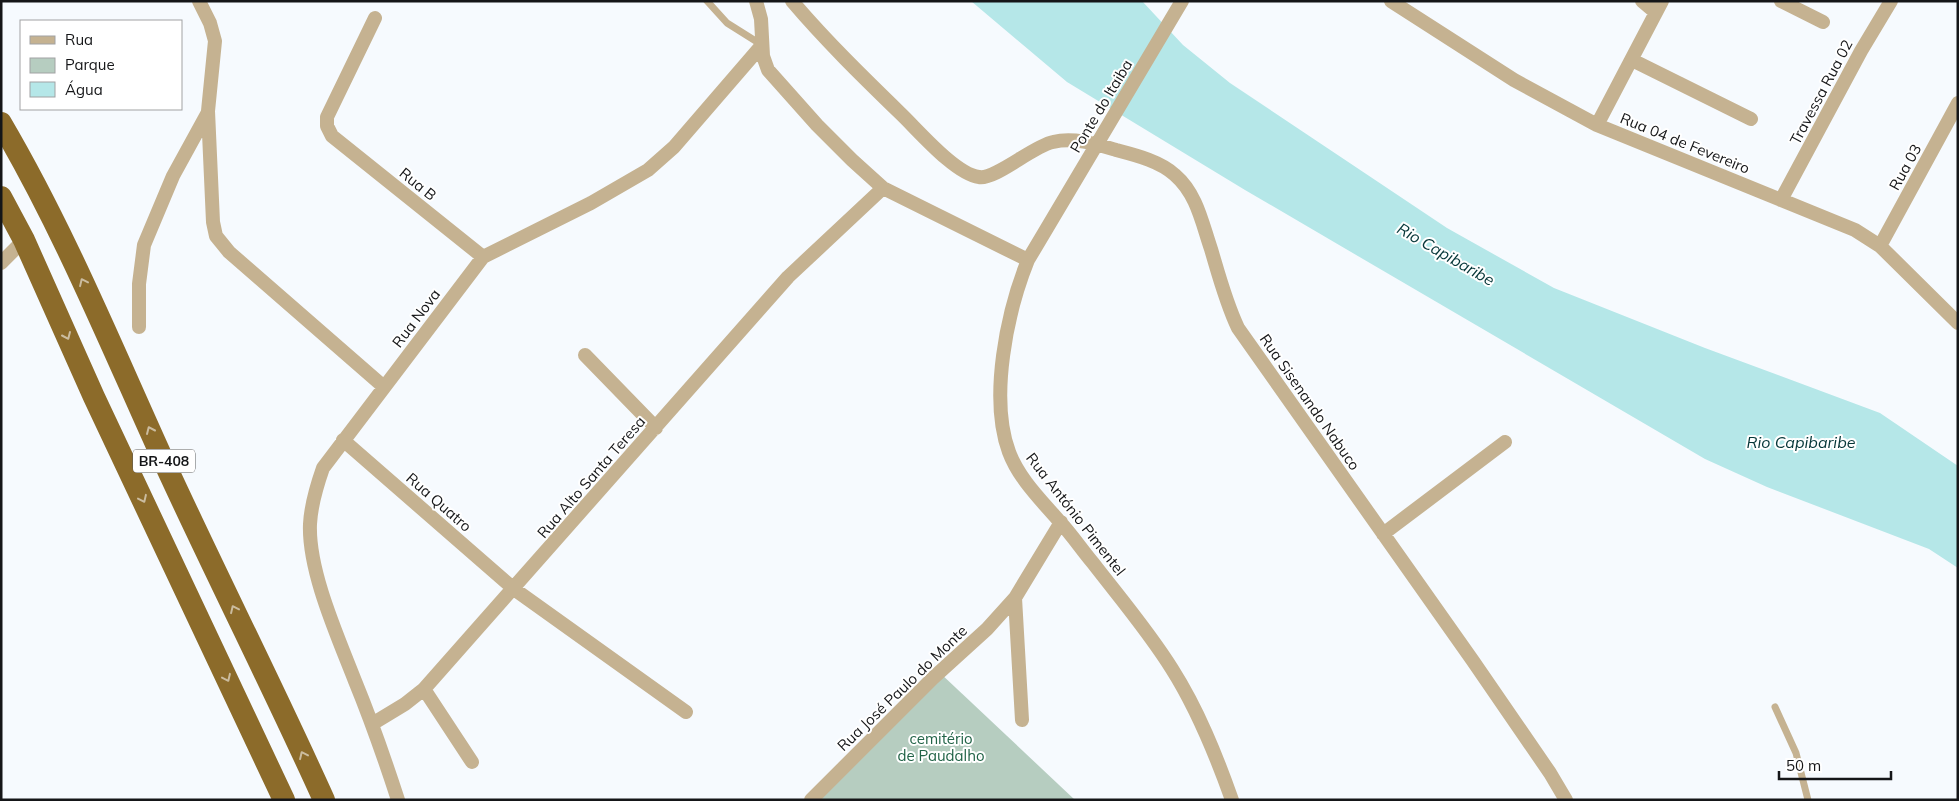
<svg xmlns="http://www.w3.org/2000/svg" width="1959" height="801" viewBox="0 0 1959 801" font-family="Mulish,sans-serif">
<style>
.green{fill:#b6cdc0}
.water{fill:#b5e7e8}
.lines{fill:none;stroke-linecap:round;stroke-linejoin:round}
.service{stroke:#c5b291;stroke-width:7}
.minor{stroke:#c5b291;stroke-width:14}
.trunk{stroke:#8c6b2a;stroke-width:22}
.oneway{stroke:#cbbc9f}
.labels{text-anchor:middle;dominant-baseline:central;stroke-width:4;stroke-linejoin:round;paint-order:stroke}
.shield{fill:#fff;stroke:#5b5c5d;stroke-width:1}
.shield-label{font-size:14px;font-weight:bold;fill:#151618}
.street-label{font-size:15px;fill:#151618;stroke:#fff}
.park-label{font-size:15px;fill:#216347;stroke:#fff}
.water-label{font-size:16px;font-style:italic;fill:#053638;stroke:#fff}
</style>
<rect width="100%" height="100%" fill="#f6fafe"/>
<!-- green -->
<path class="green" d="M939 672 1075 800H812Z"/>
<!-- water -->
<path class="water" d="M971 1H1142L1183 45 1230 83 1447 228 1554 288 1705 348 1880 413 1958 466V568L1929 549 1767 487 1705 459 1245 190 1067 82Z"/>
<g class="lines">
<!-- service -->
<path class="service" d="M707 1 727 23 762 45
M1775 707 1796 753 1808 800"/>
<!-- minor -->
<path class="minor" d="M199 1 210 23 215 41 208 111 213 222 216 236 229 252 384 387
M756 1 761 19 763 56 768 70 817 125 852 160 883 188 1028 260
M792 1C826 41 863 77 900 113 918 130 955 174 979 177 995 180 1033 146 1053 142 1074 137 1096 144 1116 150 1135 155 1160 161 1175 175 1197 194 1202 223 1211 249 1219 276 1226 303 1238 328L1473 661 1550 773 1566 800
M1182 1 1028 260C1007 312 989 398 1009 452 1019 479 1042 501 1060 522 1072 535 1082 550 1093 563 1120 598 1149 632 1172 669 1198 710 1216 755 1232 800
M1391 1 1514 80 1597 125 1855 230 1880 246 1958 323
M1642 1 1655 12
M1781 1 1823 22
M375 18 327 117V126L332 136 483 257
M1632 60 1751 119
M1597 125 1662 1
M1781 200 1861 51 1891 1
M1880 246 1958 103
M1 263 24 240
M139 327V284L144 245 173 176 207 114
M585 355 656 428
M343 440 514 589 686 712
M1383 534 1505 442
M1015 598 1022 720
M424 689 472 762
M372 724 405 704 424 689 788 277 883 188
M398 800C385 760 371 720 355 681 338 637 308 571 310 524 311 505 317 485 323 468L483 257 591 203 648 170 674 147 762 45
M811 800 933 678 987 629 1015 598 1061 522"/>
<!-- trunk -->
<path class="trunk" d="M1 123C65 232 113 350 165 464 217 577 273 687 324 800
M1 197 24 240 94 397 284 800"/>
</g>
<!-- one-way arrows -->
<defs><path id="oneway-chevron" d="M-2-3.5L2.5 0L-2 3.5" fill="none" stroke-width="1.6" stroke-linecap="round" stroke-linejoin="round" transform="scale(1.25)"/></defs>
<g class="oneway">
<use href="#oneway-chevron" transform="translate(83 282) rotate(-115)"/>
<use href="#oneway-chevron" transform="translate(67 336) rotate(66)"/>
<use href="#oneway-chevron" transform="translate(150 430) rotate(-114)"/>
<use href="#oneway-chevron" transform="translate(143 499) rotate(65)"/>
<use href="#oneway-chevron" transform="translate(234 609) rotate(-115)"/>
<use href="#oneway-chevron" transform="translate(227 678) rotate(65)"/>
<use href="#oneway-chevron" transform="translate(303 755) rotate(-115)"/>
</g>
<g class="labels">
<!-- shield labels -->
<rect class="shield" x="133" y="449.5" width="62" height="23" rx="4"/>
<g class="shield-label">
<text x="164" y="461">BR-408</text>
</g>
<!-- street labels -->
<g class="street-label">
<text transform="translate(1821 92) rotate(-62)">Travessa Rua 02</text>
<text transform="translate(1101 106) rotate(-59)">Ponte do Itaiba</text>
<text transform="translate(1685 143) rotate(22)">Rua 04 de Fevereiro</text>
<text transform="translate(1905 167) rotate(-61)">Rua 03</text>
<text transform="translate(418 184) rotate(39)">Rua B</text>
<text transform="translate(416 318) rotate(-53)">Rua Nova</text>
<text transform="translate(1310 402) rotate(55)">Rua Sisenando Nabuco</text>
<text transform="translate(591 477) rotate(-49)">Rua Alto Santa Teresa</text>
<text transform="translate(439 502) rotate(41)">Rua Quatro</text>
<text transform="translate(1076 514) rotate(52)">Rua António Pimentel</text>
<text transform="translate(902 688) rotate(-44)">Rua José Paulo do Monte</text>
</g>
<!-- park labels -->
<g class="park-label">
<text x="941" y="738">cemitério<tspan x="941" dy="17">de Paudalho</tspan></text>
</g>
<!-- water labels -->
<g class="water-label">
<text transform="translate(1446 254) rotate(30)">Rio Capibaribe</text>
<text x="1801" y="442">Rio Capibaribe</text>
</g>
</g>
<!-- border -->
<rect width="1959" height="801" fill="none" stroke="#151618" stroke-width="5"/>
<!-- legend -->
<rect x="20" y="20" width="162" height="90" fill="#ffffff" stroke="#a1a2a3"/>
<rect x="30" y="36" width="25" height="8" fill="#c5b291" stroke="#a1a2a3"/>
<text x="65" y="45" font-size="15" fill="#151618">Rua</text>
<rect x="30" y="58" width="25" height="15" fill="#b6cdc0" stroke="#a1a2a3"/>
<text x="65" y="70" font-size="15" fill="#151618">Parque</text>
<rect x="30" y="82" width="25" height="15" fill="#b5e7e8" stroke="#a1a2a3"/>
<text x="65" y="95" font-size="15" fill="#151618">Água</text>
<!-- scale -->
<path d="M1779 771v8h112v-8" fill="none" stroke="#151618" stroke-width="2.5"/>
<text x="1786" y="771" font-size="15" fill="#151618" stroke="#ffffff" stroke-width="4" paint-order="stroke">50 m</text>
</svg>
